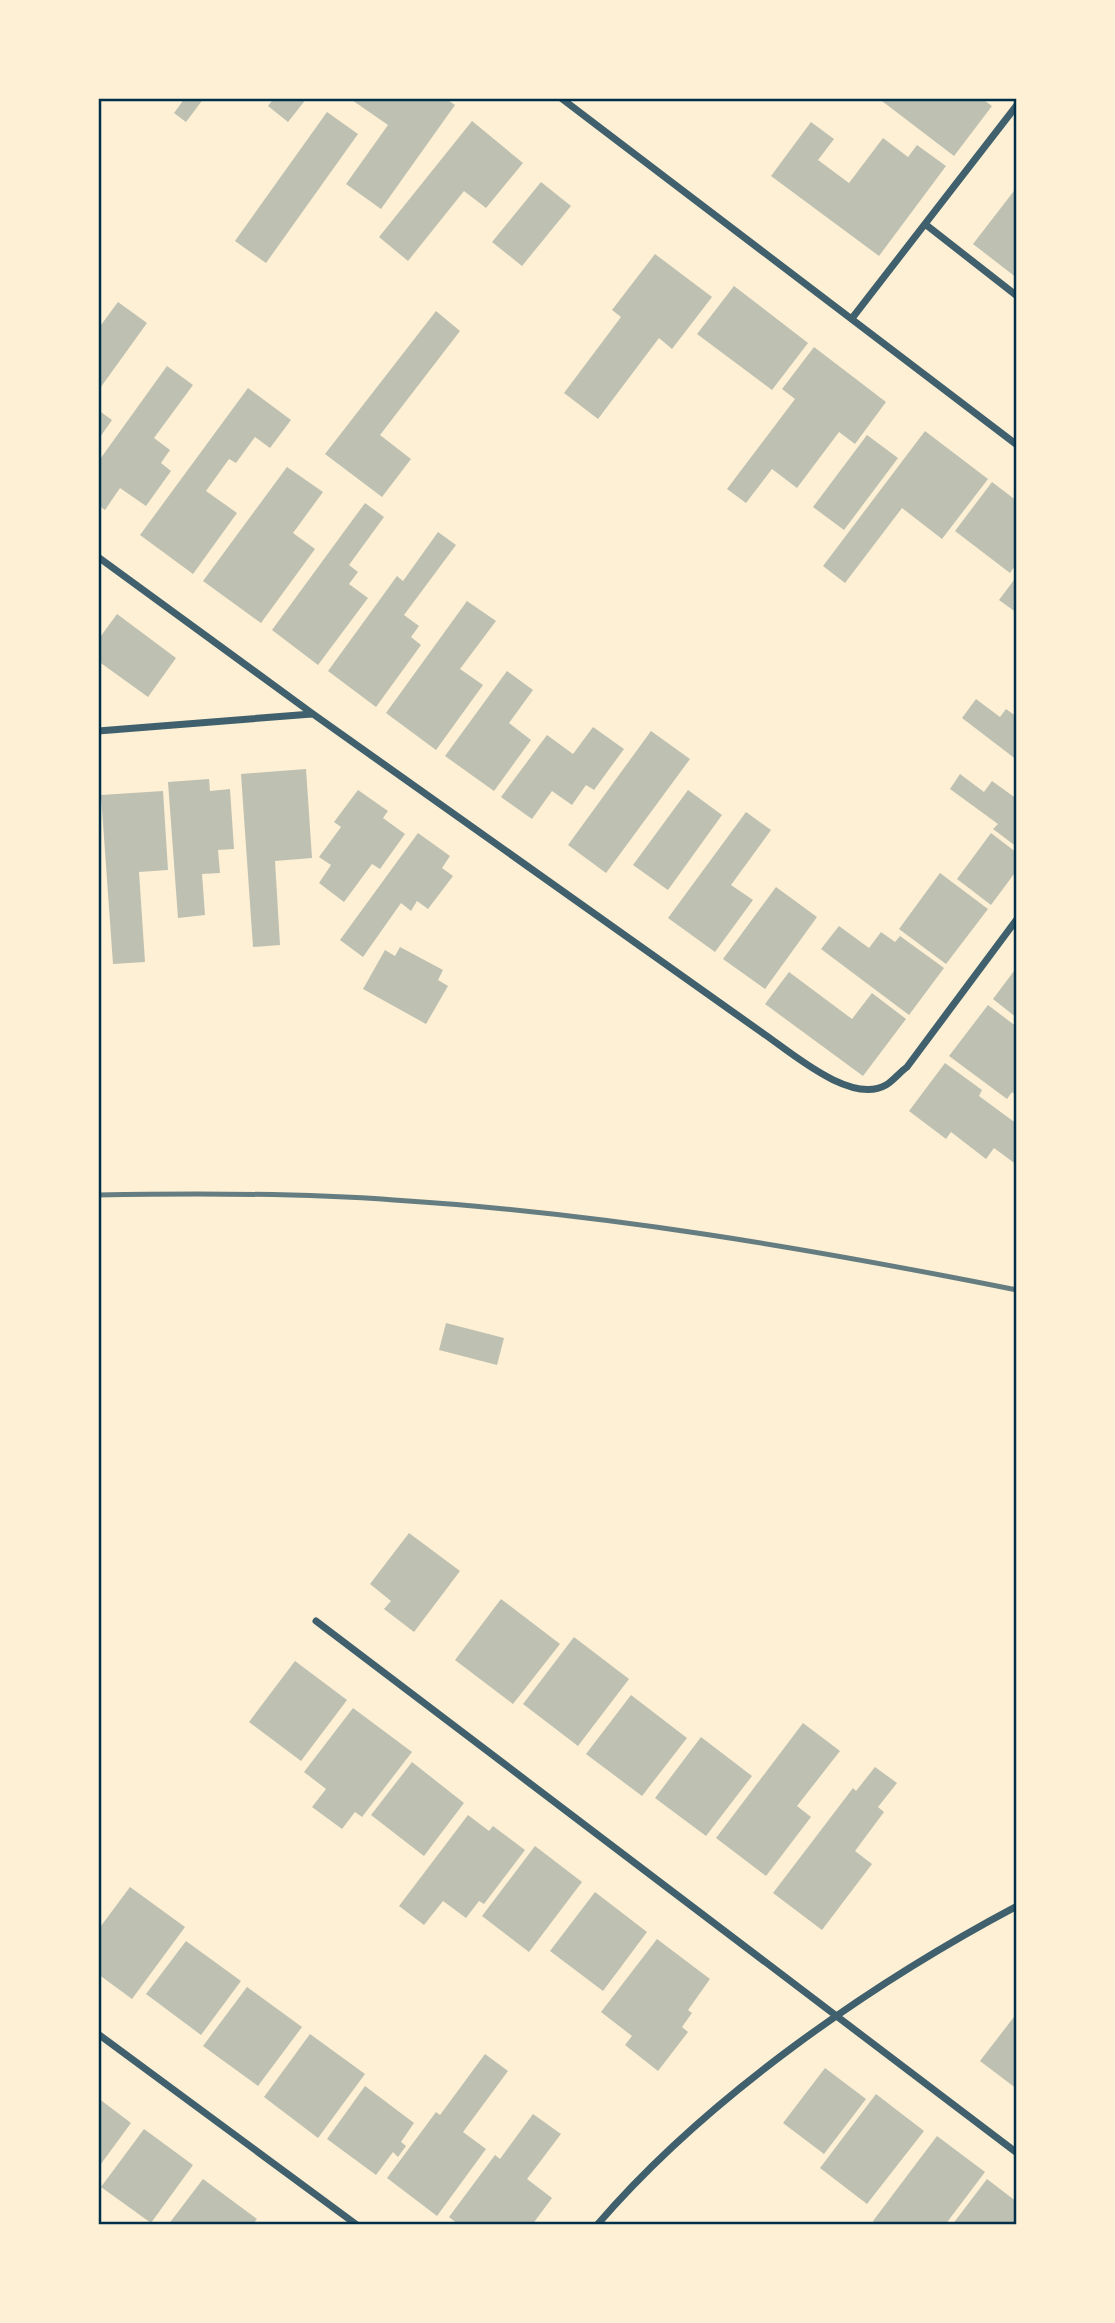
<svg xmlns="http://www.w3.org/2000/svg" width="1115" height="2323" viewBox="0 0 1115 2323" font-family="'Work Sans',sans-serif">
<style>
.building{fill:#bec0b2}
.lines{fill:none;stroke-linecap:round;stroke-linejoin:round}
.minor{stroke:#3f606c;stroke-width:7}
.rail{stroke:#657d81;stroke-width:5}
.neatline{fill:none;stroke:#003049;stroke-width:2.5}
</style>
<rect width="100%" height="100%" fill="#fdf0d5"/>
<!-- building -->
<path class="building" d="M185 98H204L186 122 174 113Z
M274 98H307L288 122 268 106Z
M349 98H445L455 105 381 209 346 184 388 125Z
M878 98H981L992 106 954 156Z
M327 112 358 134 266 263 235 241Z
M472 121 523 163 486 208 464 191 408 261 379 237Z
M811 122 834 139 818 160 849 183 883 138 908 157 917 145 946 166 879 256 771 176Z
M541 182 571 206 522 266 492 242Z
M1017 187V278L973 244Z
M655 254 712 297 672 349 659 338 598 419 564 393 621 317 612 310Z
M734 286 808 343 772 390 697 334Z
M118 302 147 323 98 391V329Z
M436 311 460 331 380 435 411 459 382 497 325 454Z
M814 347 886 402 855 444 839 432 797 488 772 469 746 503 727 489 795 399 782 389Z
M167 366 193 385 154 438 170 450 161 463 171 471 146 506 120 488 105 510 98 505V462Z
M248 388 291 420 270 448 255 437 236 463 229 459 206 491 237 513 193 574 140 535Z
M98 410 112 420 98 440Z
M925 431 988 479 942 539 902 508 845 583 823 566Z
M867 435 898 458 844 530 813 507Z
M287 467 323 492 293 533 315 549 261 623 203 581Z
M992 482 1017 501V563L1010 573 955 531Z
M365 503 384 517 349 565 358 572 349 584 368 598 318 665 272 630Z
M438 532 456 545 404 615 419 626 411 637 421 645 376 707 328 671 397 576 403 581Z
M1017 576V613L999 600Z
M467 601 496 621 460 669 483 685 436 750 386 713Z
M117 614 176 658 148 697 98 661V640Z
M507 671 533 690 509 723 531 740 494 791 445 756Z
M976 699 1000 717 1006 709 1017 717V760L962 718Z
M593 727 624 749 594 790 586 785 572 805 552 791 532 819 501 797 547 735 573 754Z
M651 731 690 759 606 873 568 845Z
M306 769 312 858 275 861 280 945 253 947 241 774Z
M960 774 984 792 992 781 1017 799V847L993 829 998 824 950 789Z
M209 779 210 791 230 789 234 849 218 850 220 873 202 874 205 915 178 918 168 782Z
M358 790 388 811 383 818 405 834 380 869 372 864 344 902 319 883 331 865 319 857 341 827 334 822Z
M688 790 722 815 668 890 633 865Z
M163 791 168 870 139 872 145 962 113 964 101 795Z
M746 812 771 830 731 885 753 900 715 952 668 918Z
M418 833 450 856 442 868 453 876 428 909 417 901 411 911 401 903 363 957 340 940Z
M991 833 1017 853V870L991 905 957 879Z
M940 873 988 909 946 964 899 929Z
M776 887 817 917 765 989 723 959Z
M839 926 869 948 881 932 895 942 900 936 944 968 909 1015 821 949Z
M400 947 443 970 438 980 448 986 426 1024 363 989 385 950 395 956Z
M1017 967V1018L993 999Z
M789 972 852 1019 872 993 906 1019 863 1076 765 1004Z
M988 1005 1017 1027V1096L1012 1092 1007 1099 949 1056Z
M945 1063 982 1090 979 1096 1017 1124V1165L994 1148 986 1159 951 1132 946 1139 909 1111Z
M446 1323 504 1338 497 1365 439 1350Z
M409 1533 460 1571 414 1632 384 1609 391 1601 370 1584Z
M501 1599 560 1644 513 1704 455 1660Z
M574 1637 629 1679 578 1746 523 1704Z
M295 1661 347 1700 301 1761 249 1722Z
M631 1695 687 1738 642 1796 586 1754Z
M353 1708 412 1752 362 1817 355 1812 342 1829 312 1807 326 1789 304 1772Z
M803 1723 840 1751 797 1806 811 1817 766 1876 716 1838Z
M701 1737 752 1776 706 1836 655 1798Z
M412 1762 464 1803 424 1856 371 1815Z
M875 1767 897 1783 878 1807 884 1812 855 1851 872 1864 822 1930 773 1893 853 1788 856 1791Z
M468 1815 489 1831 493 1826 525 1850 484 1904 479 1901 466 1918 443 1901 424 1925 399 1906Z
M535 1846 582 1882 529 1952 482 1916Z
M130 1887 185 1927 132 1999 98 1974V1930Z
M595 1892 647 1932 603 1991 550 1951Z
M657 1939 710 1979 688 2010 692 2013 682 2027 688 2032 658 2071 625 2045 632 2036 601 2012Z
M186 1941 241 1981 201 2035 146 1994Z
M247 1987 302 2027 258 2086 203 2046Z
M1017 2013V2089L980 2061Z
M310 2034 365 2074 318 2138 264 2097Z
M485 2054 508 2071 463 2132 486 2149 437 2216 387 2178 436 2112 440 2115Z
M825 2068 866 2099 824 2154 783 2123Z
M365 2086 414 2123 401 2142 406 2146 398 2157 393 2152 376 2175 327 2139Z
M876 2094 924 2131 867 2204 820 2168Z
M98 2098 131 2123 98 2168Z
M533 2114 561 2134 527 2179 552 2198 532 2225H459L449 2217 495 2155 500 2159Z
M144 2129 193 2165 151 2223 101 2187Z
M937 2136 985 2172 945 2225H878L873 2221Z
M203 2179 257 2219 252 2225H168Z
M987 2179 1017 2202V2225H952Z"/>
<g class="lines">
<!-- minor -->
<path class="minor" d="M561 98 1017 445
M925 224 1017 296
M853 317 1017 105
M98 557 313 714 764 1034C792 1053 851 1105 886 1085 893 1081 900 1072 907 1067L1017 919
M98 731 312 714
M316 1621 1017 2153
M98 2034 357 2225
M597 2225C706 2098 870 1984 1017 1906"/>
<!-- rail -->
<path class="rail" d="M98 1195C196 1193 296 1193 394 1200 603 1213 812 1249 1017 1290"/>
</g>
<!-- border -->
<rect width="1115" height="2323" fill="none" stroke="#fdf0d5" stroke-width="200"/>
<rect x="100" y="100" width="915" height="2123" class="neatline"/>
</svg>
